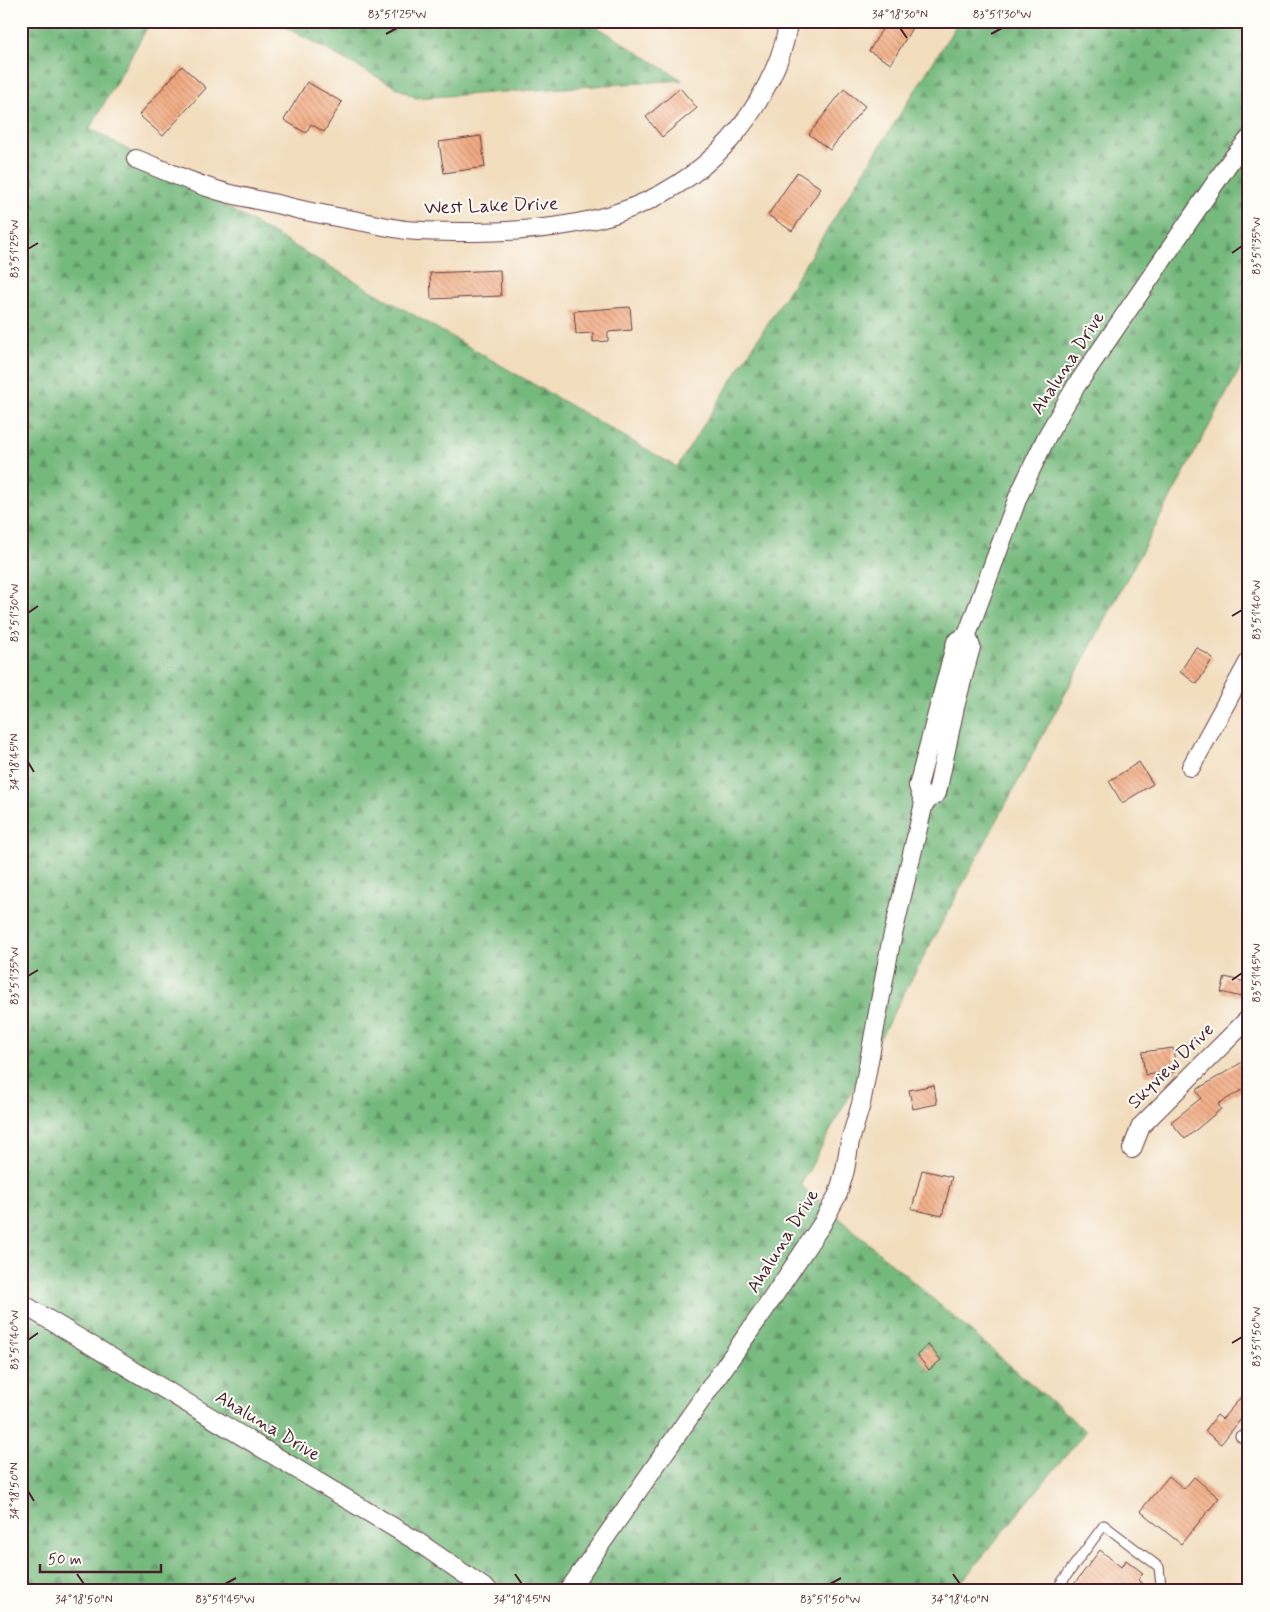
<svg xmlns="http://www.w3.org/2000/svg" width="1270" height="1612" viewBox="0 0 1270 1612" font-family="Mynerve,sans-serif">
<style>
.forest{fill:url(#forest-firs);stroke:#5f6c54}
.building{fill:url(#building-back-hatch)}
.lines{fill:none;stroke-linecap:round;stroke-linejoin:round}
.lane-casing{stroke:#633c41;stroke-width:11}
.street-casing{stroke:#633c41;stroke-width:20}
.lane{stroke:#fff;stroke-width:9}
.street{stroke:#fff;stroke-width:18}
.ticks{fill:none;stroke:#4a1f2b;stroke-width:2}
.labels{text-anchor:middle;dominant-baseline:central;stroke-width:4;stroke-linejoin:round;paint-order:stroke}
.street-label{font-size:19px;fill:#4a1f2b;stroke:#fdfcf7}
.neatline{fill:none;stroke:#4a1f2b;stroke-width:2}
.ticks-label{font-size:12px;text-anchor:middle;fill:#4a1f2b}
</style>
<defs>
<pattern id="forest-firs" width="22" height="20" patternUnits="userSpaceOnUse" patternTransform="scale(1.25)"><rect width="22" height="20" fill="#74b97d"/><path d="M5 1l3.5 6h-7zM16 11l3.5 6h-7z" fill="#619667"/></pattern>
<pattern id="building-back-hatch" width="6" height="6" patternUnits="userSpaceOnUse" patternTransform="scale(1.25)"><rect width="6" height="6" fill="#f2ac83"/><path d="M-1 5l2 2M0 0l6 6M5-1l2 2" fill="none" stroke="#c68b6b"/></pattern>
</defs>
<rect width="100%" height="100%" fill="#fdfcf7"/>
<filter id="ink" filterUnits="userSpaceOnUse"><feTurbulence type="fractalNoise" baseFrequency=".02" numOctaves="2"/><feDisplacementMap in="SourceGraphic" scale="10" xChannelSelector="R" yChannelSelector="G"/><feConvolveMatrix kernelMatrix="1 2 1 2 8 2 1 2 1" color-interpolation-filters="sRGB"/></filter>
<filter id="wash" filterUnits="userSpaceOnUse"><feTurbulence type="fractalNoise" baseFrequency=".0096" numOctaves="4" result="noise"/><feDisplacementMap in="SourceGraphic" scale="20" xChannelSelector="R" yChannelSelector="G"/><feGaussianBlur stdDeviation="1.12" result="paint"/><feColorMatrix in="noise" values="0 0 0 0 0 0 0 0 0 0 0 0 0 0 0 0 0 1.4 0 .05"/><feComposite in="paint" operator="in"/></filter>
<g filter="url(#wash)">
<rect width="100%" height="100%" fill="#f2ddbd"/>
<!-- forest -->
<path class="forest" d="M21 21H151L90 128 677 467 959 21H1249V352L801 1185 1086 1431 954 1591H21Z
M274 21H588L682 80 416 98Z"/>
<g id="blocks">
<!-- building -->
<path class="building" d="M887 21H916L891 64 869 51Z
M182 66 206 88 163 136 139 115Z
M307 82 342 102 324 132 311 124 306 133 284 120Z
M680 88 697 108 662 137 646 117Z
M844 89 865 106 830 150 809 134Z
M481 136 485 167 444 173 439 142Z
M797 172 821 188 792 231 768 215Z
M500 270 501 296 431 299 430 273Z
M630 307 632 330 608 332V341L593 342V333L576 334 574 311Z
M1196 647 1213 658 1197 684 1180 672Z
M1139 762 1153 784 1122 803 1109 781Z
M1225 977 1249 983V999L1221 992Z
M1173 1048 1176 1072 1145 1075 1142 1052Z
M1249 1058V1086L1218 1104 1221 1109 1185 1139 1171 1122 1201 1098 1196 1090Z
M934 1085 937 1104 913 1109 909 1090Z
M922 1170 952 1177 942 1216 912 1209Z
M928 1345 941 1360 929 1370 917 1355Z
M1249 1388V1426L1241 1419 1221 1444 1205 1431 1217 1415 1222 1419Z
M1169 1476 1184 1489 1194 1477 1219 1498 1181 1544 1140 1511Z
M1100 1550 1121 1567 1126 1560 1143 1573 1138 1580 1151 1591H1069Z"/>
</g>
</g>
<g filter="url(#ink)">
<use href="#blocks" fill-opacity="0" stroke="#633c41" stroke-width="1"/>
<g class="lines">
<!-- lane casing -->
<g class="lane-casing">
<path id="lane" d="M1240 1436 1249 1443
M1055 1591 1104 1525 1159 1567 1161 1586 1157 1591"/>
</g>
<!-- street casing -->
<g class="street-casing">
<path id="street" d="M136 159C159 168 183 179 207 187 232 196 260 200 285 206 311 213 338 217 364 222 378 225 392 228 406 230 428 232 452 232 475 232 573 231 661 216 730 140 755 112 785 60 788 21
M1191 767 1249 661
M924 803 937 793 955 707 971 647 967 635 1018 497 1047 436 1076 386 1231 160 1249 139
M1132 1149 1141 1126 1249 1018
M21 1303 418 1542 489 1591
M568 1591 765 1309 822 1224 838 1194 845 1170 850 1141 861 1104 890 947 924 803 918 786 956 642 967 635"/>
</g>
<!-- lane -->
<use href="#lane" class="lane"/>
<!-- street -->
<use href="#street" class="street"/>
</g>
</g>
<!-- ticks -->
<path class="ticks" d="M900 28 907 38M386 34 397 28M991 34 1002 28M28 249 38 243M1232 253 1242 246M28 613 38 606M1232 616 1242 610M28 762 34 772M28 976 38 970M1232 980 1242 973M28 1340 38 1333M1232 1343 1242 1337M28 1491 34 1501M77 1574 84 1584M515 1574 522 1584M953 1574 960 1584M225 1584 236 1578M830 1584 841 1578"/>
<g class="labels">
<!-- street labels -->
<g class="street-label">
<text transform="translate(491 206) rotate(-2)">West Lake Drive</text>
<text transform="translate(1068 363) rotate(-57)">Ahaluna Drive</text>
<text transform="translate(1171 1066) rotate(-45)">Skyview Drive</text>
<text transform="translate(783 1241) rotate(-58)">Ahaluna Drive</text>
<text transform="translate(268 1426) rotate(31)">Ahaluna Drive</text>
</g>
</g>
<!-- margin -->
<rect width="1270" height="1612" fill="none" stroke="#fdfcf7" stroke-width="55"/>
<!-- scale -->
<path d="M40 1564v8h121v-8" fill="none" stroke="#4a1f2b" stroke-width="2.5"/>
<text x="48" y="1564" font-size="15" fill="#4a1f2b" stroke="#fdfcf7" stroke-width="4" paint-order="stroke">50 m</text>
<rect x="28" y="28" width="1214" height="1556" class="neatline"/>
<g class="ticks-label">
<text x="397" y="18">83°51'25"W</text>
<text x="900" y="18">34°18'30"N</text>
<text x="1002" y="18">83°51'30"W</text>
<text transform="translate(1256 246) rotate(-90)" y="4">83°51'35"W</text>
<text transform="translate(14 249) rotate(-90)" y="4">83°51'25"W</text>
<text transform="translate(1256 610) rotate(-90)" y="4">83°51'40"W</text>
<text transform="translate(14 613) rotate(-90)" y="4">83°51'30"W</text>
<text transform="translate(14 762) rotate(-90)" y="4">34°18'45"N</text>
<text transform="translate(1256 973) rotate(-90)" y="4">83°51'45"W</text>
<text transform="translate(14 976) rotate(-90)" y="4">83°51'35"W</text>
<text transform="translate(1256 1337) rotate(-90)" y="4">83°51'50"W</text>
<text transform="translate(14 1340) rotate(-90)" y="4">83°51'40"W</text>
<text transform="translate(14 1491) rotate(-90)" y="4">34°18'50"N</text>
<text x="84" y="1603">34°18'50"N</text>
<text x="225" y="1603">83°51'45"W</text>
<text x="522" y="1603">34°18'45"N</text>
<text x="830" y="1603">83°51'50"W</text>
<text x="960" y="1603">34°18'40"N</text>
</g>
</svg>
